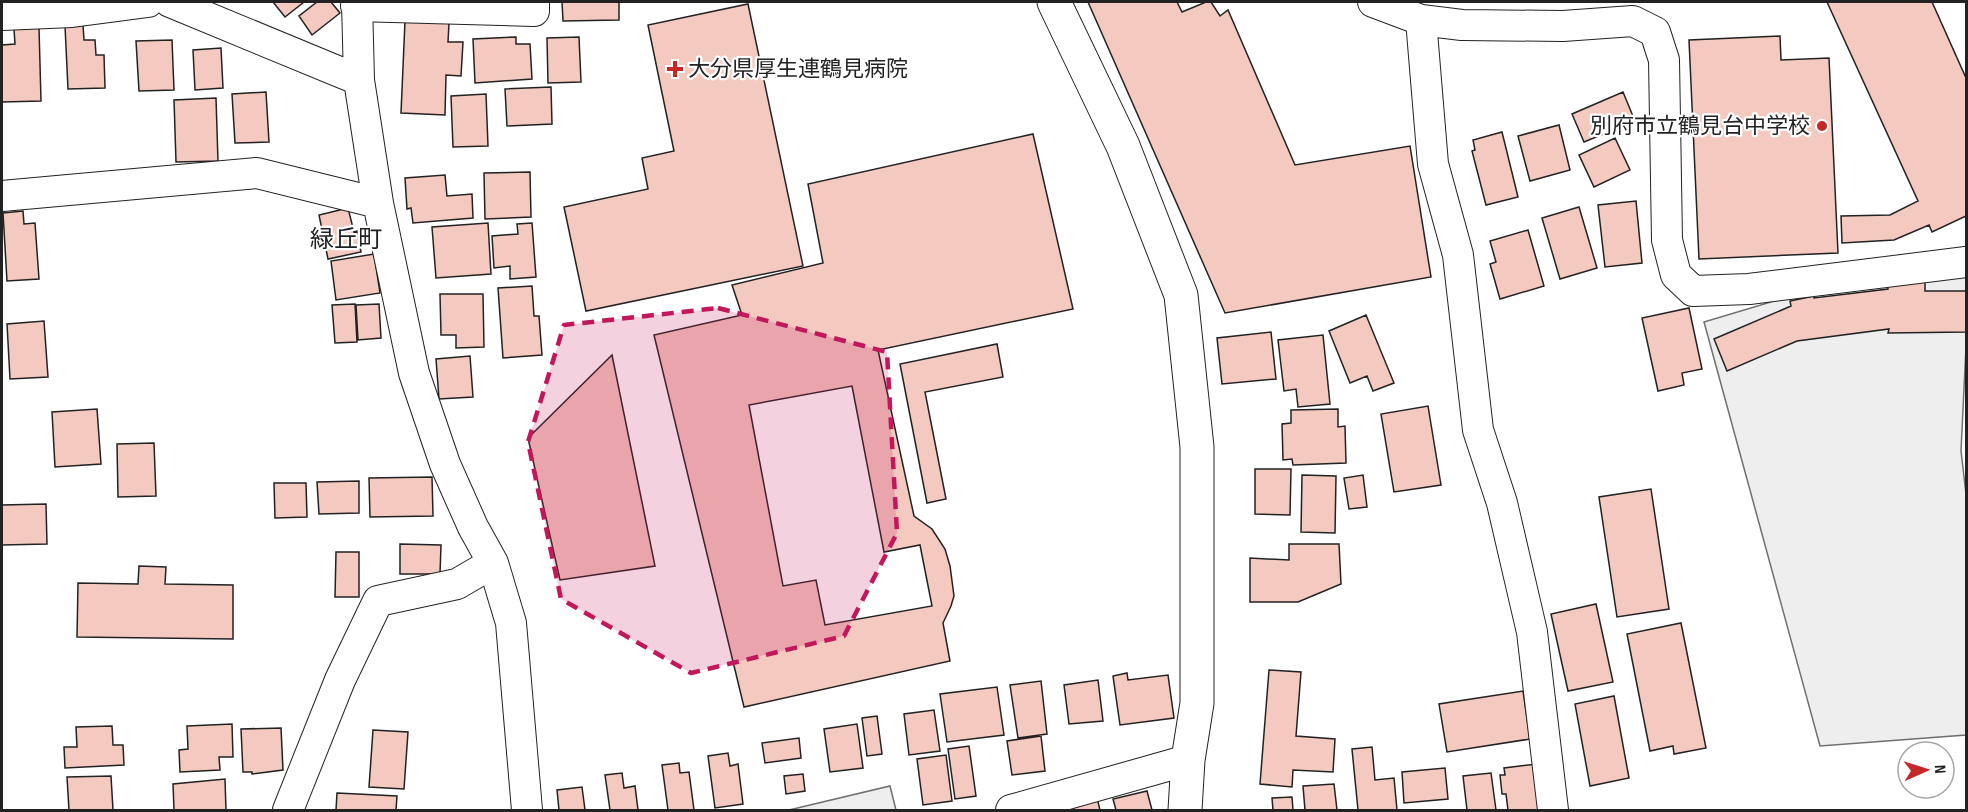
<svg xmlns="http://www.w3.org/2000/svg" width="1968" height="812" viewBox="0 0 1968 812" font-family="'Sofia Sans Condensed','Noto Sans JP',sans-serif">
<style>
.green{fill:#eee;stroke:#6f6f6f;stroke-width:1.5}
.building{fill:#f3c9c0;stroke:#222;stroke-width:1.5;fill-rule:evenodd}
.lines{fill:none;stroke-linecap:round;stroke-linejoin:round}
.street-casing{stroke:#222;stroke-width:32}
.secondary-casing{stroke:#222;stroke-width:35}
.street{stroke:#fff;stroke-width:30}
.secondary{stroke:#fff;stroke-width:33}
.marked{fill:#c2185b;fill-opacity:0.2;stroke:#c2185b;stroke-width:4.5;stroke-dasharray:12 8;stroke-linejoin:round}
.poi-dot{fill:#c62828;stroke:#fff;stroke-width:2}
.labels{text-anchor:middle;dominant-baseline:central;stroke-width:4.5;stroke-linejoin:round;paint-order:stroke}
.poi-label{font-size:22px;fill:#222;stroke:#fff;text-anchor:start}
.neighbourhood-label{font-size:24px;fill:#222;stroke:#fff}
</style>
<rect width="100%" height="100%" fill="#fff"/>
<!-- green -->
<path class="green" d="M1966 275V347L1961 451 1966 494V735L1820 746 1704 322 1794 295Z
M890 786 896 810H789Z"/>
<!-- building -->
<path class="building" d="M273 2H304L285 17Z
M317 2H331L340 13 312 35 299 16Z
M562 2H619V20L563 21Z
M1088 2H1177L1182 12 1206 2H1211L1220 16 1228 10 1295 165 1410 146 1431 277 1225 313Z
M1827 2H1932L1966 78V216L1932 232 1929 225 1894 240 1842 243 1841 216 1890 215 1918 201Z
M748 4 803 266 586 311 564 207 648 189 642 158 674 151 648 25Z
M405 21 449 23 448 42H463L461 76 446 75 445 115 401 113Z
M83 25 84 40H95L96 55H104L105 88 68 89 65 26Z
M39 28 41 101 2 102V45L15 44 14 29Z
M1780 36 1781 60 1829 58 1838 253 1699 259 1689 40Z
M516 37V44H530L532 79 475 83 473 39Z
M579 37 581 82 548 83 547 38Z
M172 40 174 90 139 91 136 41Z
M221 48 223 88 195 90 193 50Z
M551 87 552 124 507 126 505 89Z
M266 92 269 142 235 143 232 94Z
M1623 92 1635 121 1584 142 1572 114Z
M486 94 488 146 453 147 451 96Z
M216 98 218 161 176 162 174 100Z
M1559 125 1570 170 1530 181 1518 136Z
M1502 132 1518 197 1486 205 1472 151 1475 150 1473 140Z
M1033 134 1073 309 878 350 914 516 932 529 945 549 950 566 954 596 951 606 943 623 950 661 744 707 654 335 742 315 732 285 823 263 808 184ZM852 386 884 552 920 545 932 606 825 625 816 580 783 586 749 405Z
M1615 138 1630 170 1594 187 1579 155Z
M530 172 531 217 485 219 484 173Z
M445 175 447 196 472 194 473 218 413 223 411 208 407 209 405 178Z
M1636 201 1642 263 1605 267 1598 205Z
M1579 207 1597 268 1560 279 1542 218Z
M348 208 354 232 357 231 361 252 328 259 319 215Z
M23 211 24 224 35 223 39 279 7 281 3 213Z
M488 223 491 274 436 278 432 227Z
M532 223 536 277 510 279V266L494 268 492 236 518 234 517 224Z
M1528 230 1544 286 1500 299 1490 264 1496 262 1490 241Z
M374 254 380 293 336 300 331 261Z
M1925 282V291H1966V332L1888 333 1889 329 1797 341 1727 371 1714 339 1791 306 1790 301 1814 296V298L1888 289 1887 283Z
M532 286 534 316H539L542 355 503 358 498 288Z
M440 294H483L484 347 456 348V335H441Z
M355 304 357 342 335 343 332 305Z
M379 304 381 338 358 340 356 305Z
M1689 308 1702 369 1682 373 1684 385 1658 391 1642 318Z
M1366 315 1394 383 1373 391 1367 376 1350 383 1329 331Z
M44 321 48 377 10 379 7 324Z
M1271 332 1276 379 1222 384 1217 338Z
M1323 335 1330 404 1298 407 1296 389 1284 391 1278 340Z
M997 344 1003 377 925 392 946 499 927 503 900 364Z
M612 355 655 566 560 580 528 438Z
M470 356 473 397 439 399 436 359Z
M1428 406 1441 485 1394 492 1381 414Z
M97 409 101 464 55 467 52 412Z
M1338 409V427L1345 426 1346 463 1293 465 1292 459 1283 460 1282 424 1291 423V410Z
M154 443 156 496 118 497 117 444Z
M1255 469H1291L1290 515 1255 514Z
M1302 475 1336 476 1335 533 1301 532Z
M1363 475 1367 507 1349 509 1344 478Z
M432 477 433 516 370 517 369 478Z
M359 481V513L319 514 317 482Z
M274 483H306L307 517 275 518Z
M1651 489 1669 609 1617 617 1599 497Z
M46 504 47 544 2 545V505Z
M400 544 441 545 440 574H400Z
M1289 544H1339L1341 584 1298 602H1250V558L1289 560Z
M336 552H359V597H335Z
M139 566 166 567 165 584 233 585V639L77 637 78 583 138 584Z
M1596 604 1613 682 1568 691 1551 614Z
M1681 623 1706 748 1674 754 1673 746 1650 751 1627 634Z
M1269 670 1301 672 1296 736 1335 739 1333 772 1293 770 1292 787 1260 784Z
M1127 673 1128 680 1168 675 1174 718 1120 725 1113 676Z
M1098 680 1103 721 1069 724 1064 685Z
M1041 681 1047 734 1018 738 1010 685Z
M997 687 1004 735 947 742 940 694Z
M1523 691 1530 739 1447 752 1439 704Z
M1614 696 1629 778 1590 786 1575 704Z
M934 710 940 751 909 755 904 714Z
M877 716 882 754 867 756 862 718Z
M232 724 233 757H219L220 770 180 772 179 750 188 749 187 726Z
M857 724 863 768 830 772 824 729Z
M112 726 113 745H123L124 765 65 768 64 747H77L76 727Z
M281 728 283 770 252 774V772H243L241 729Z
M373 730 408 732 404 789 369 787Z
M1041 736 1045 771 1012 775 1007 741Z
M799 738 801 758 765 763 762 743Z
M969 746 976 796 955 799 948 749Z
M1372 747 1375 780 1394 778 1397 810H1358L1352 749Z
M728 753 730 766 738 764 743 804 715 808 708 756Z
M946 755 952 801 923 805 917 759Z
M679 763 680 773 689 772 694 810H668L662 765Z
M1537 764 1543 810H1508L1506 794H1502L1500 775H1505L1504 768Z
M1445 768 1448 799 1404 803 1402 772Z
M622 773 624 788 635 786 638 810H610L605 775Z
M1491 773 1496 810H1467L1463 776Z
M803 774 805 791 786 794 784 776Z
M111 776 113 810H69L67 777Z
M225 779 226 810H174L173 784Z
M1334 784 1337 810H1305L1303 786Z
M582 787 585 810H559L557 790Z
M1147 791 1152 810H1116L1113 799Z
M337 793 397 796 396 810H336Z
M1292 797 1293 810H1273L1272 798Z
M1097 798 1100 810H1073L1072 803Z"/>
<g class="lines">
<!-- street casing -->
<g class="street-casing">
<path id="street" d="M170 2 359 80
M357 2 359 80 378 203 414 373 445 464 473 527 493 563 511 623 527 810
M1373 2 1421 20 1462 25 1563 26 1633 21 1655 32 1664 60 1667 240 1676 275 1693 291 1749 289 1966 262
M356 6 534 11V2
M2 15 72 12 148 2
M1421 20 1433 164 1458 255 1478 430 1502 503 1532 632 1553 810
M2 196 257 173 378 203
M288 810 340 680 378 601 457 584 493 563
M1011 810 1188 760"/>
</g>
<!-- secondary casing -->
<g class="secondary-casing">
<path id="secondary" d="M1054 2 1123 146 1181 295 1197 447V703L1188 760 1185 810"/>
</g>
<!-- street -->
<use href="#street" class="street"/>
<!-- secondary -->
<use href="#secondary" class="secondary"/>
</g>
<!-- marked area -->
<path class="marked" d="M718 308 887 352 897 533 844 636 691 673 561 599 528 442 564 325Z"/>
<!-- markers -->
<g class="poi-dot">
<path d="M672 60h6v6h6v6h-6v6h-6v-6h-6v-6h6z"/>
<circle cx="1822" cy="126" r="6"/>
</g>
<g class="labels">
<!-- poi labels -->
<g class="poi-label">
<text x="688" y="69">大分県厚生連鶴見病院</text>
<text x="1810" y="126" text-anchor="end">別府市立鶴見台中学校</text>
</g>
<!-- neighbourhood labels -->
<g class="neighbourhood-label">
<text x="346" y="239">緑丘町</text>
</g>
</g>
<!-- border -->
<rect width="1968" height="812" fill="none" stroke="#222222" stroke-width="6"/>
<!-- north arrow -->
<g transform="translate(1926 770) rotate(87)"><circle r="28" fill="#ffffff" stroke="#a7a7a7" stroke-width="1.5"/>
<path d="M0-4.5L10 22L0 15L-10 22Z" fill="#c62828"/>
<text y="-9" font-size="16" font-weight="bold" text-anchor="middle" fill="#222222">N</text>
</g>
</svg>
